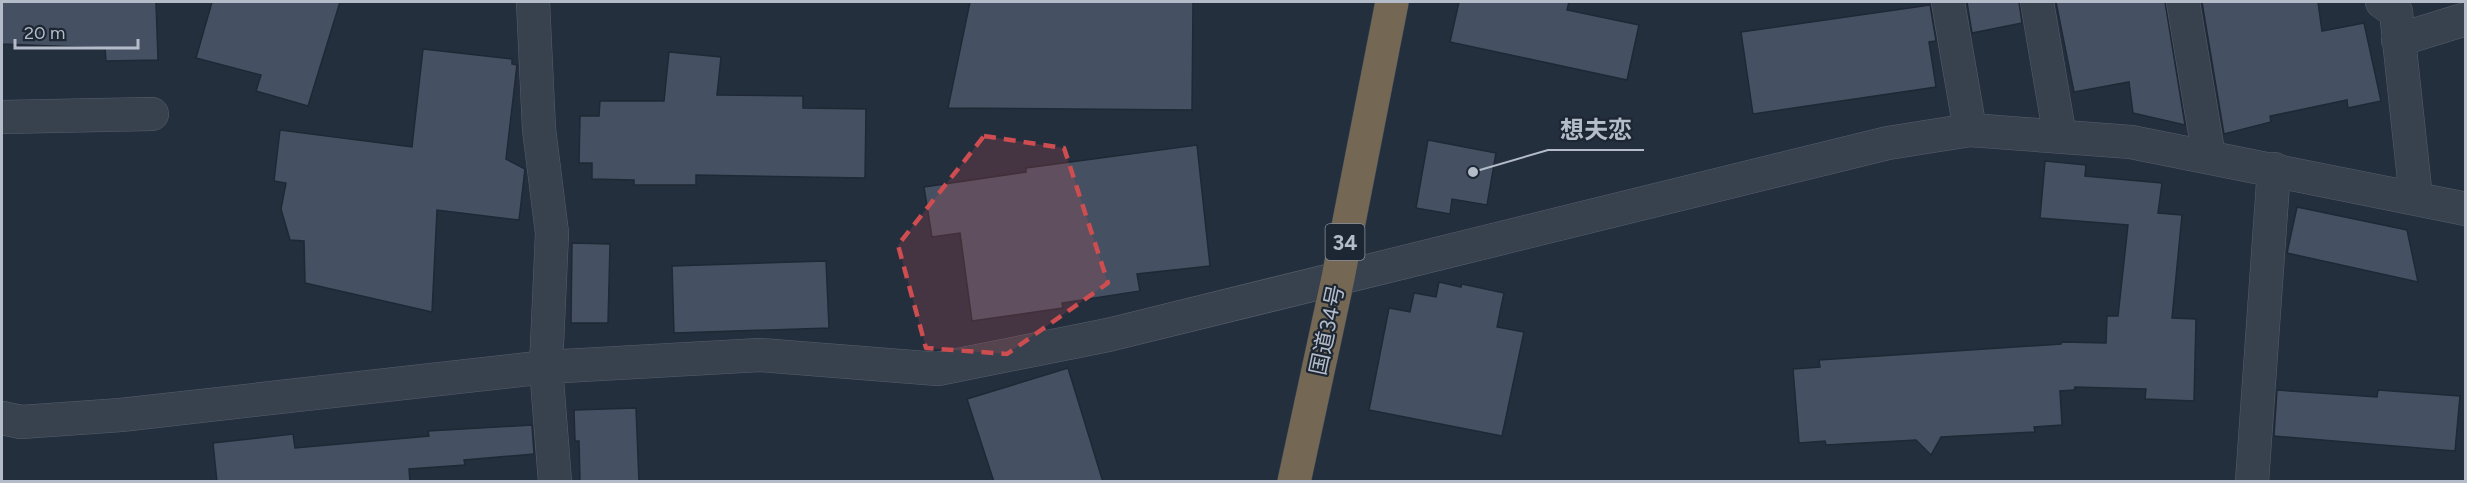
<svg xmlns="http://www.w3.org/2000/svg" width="2467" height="483" viewBox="0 0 2467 483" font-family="Figtree,'Noto Sans JP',sans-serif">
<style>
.building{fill:#455162;stroke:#1f2835;stroke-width:1.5}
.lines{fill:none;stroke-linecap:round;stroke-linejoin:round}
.street-casing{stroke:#565f6c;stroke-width:34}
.highway-casing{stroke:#434c59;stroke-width:34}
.street{stroke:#38414e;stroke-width:33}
.highway{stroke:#746855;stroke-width:33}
.marked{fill:#ce4d50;fill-opacity:0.2;stroke:#ce4d50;stroke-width:4.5;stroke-dasharray:12 8;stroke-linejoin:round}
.labels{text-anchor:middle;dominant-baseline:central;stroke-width:4.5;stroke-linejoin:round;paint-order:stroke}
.shield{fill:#1d2633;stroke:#878f9c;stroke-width:1.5}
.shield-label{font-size:21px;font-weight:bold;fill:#b4bcc9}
.street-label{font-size:22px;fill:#b4bcc9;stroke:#1d2633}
.leader{fill:none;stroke:#b4bcc9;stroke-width:2}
.callout-dot{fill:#b4bcc9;stroke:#1d2633;stroke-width:2}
.callout-label{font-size:24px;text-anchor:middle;font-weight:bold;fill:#b4bcc9;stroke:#1d2633;stroke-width:4.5;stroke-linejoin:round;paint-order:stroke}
</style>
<rect width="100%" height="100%" fill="#242f3e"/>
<!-- building -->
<path class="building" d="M2 2H156L158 60 106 61 105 48 2 44Z
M212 2H340L308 106 256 91 261 75 196 58Z
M970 2H1193L1192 110 948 108Z
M1459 2H1569L1567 10 1639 25 1627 80 1450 42Z
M1967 2H2019L2022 23 1972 33Z
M2056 2H2165L2185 125 2133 113 2129 82 2074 92Z
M2202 2H2318L2322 31 2364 23 2381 101 2348 108 2347 100 2270 116 2271 122 2224 134Z
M1930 5 1936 41 1929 42 1936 87 1753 114 1741 32Z
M423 49 512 59V64L517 65 506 159 525 169 519 220 437 210 432 312 305 283 304 241 290 240 281 209 286 183 274 181 280 130 412 147Z
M669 52 721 57 717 95 803 96V108L866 109 865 178 696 175V185H634V180L592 179V163H579L580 116H599L600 101H664Z
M1428 140 1496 153 1487 205 1452 199 1450 214 1416 208Z
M1197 145 1210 266 1137 274 1140 291 1062 303 1063 308 972 321 960 233 932 237 924 187 1026 172V168Z
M2045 161 2086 165 2085 176 2162 183 2158 213 2182 215 2172 318 2196 319 2194 401 2145 399 2146 389 2075 387 2074 390 2060 391 2062 425 2034 427 2035 432 1941 437 1931 455 1916 440 1826 445 1825 441 1799 443 1793 369 1820 367 1819 360 2061 344 2062 342 2106 343 2107 316H2118L2128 225 2040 218Z
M2297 207 2407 230 2418 282 2287 253Z
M572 243 610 244 608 323H571Z
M826 261 829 328 674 333 672 266Z
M1439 282 1461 287 1462 284 1504 293 1497 327 1524 332 1502 436 1369 410 1389 308 1410 312 1414 293 1436 297Z
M1068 368 1103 482H994L967 399Z
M2277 390 2377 397 2378 390 2460 396 2455 451 2274 436Z
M636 408 639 482H580L579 441H575L574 410Z
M532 425 534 454 464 460 465 465 409 469 410 482H217L213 443 293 434 295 448 429 436 428 431Z"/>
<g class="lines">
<!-- street casing -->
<g class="street-casing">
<path id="street" d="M533 2 539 129 552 233 546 367 555 482
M1948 2 1970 130
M2037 2 2060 137
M2183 2 2209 157
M2382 2 2396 12 2416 198
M2398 40 2466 19
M2 117 152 114
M2 418 21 422 121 415 546 367 760 355 938 369 1108 335 1888 143 1970 130 2131 142 2466 209
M2252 482 2274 169"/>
</g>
<!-- highway casing -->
<g class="highway-casing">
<path id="highway" d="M1294 482 1338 278 1392 2"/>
</g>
<!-- street -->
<use href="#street" class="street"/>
<!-- highway -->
<use href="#highway" class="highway"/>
</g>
<!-- marked area -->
<path class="marked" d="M984 136 1064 148 1108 283 1007 354 926 348 898 245Z"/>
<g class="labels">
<!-- shield labels -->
<rect class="shield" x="1325.5" y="224" width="39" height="36" rx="4.5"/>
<g class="shield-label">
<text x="1345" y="242">34</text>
</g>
<!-- street labels -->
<g class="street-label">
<text transform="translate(1327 330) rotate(-78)">国道34号</text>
</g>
</g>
<!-- callouts -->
<path class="leader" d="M1473 172L1548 150H1644"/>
<circle class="callout-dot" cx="1473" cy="172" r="6"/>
<g class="callout-label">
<text x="1596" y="138">想夫恋</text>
</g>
<!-- border -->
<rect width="2467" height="483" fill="none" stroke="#b4bcc9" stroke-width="6"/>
<!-- scale -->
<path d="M15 39v9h123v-9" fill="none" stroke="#b4bcc9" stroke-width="3"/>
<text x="24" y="39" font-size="18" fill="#b4bcc9" stroke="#1d2633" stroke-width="4.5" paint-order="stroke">20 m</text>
</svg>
